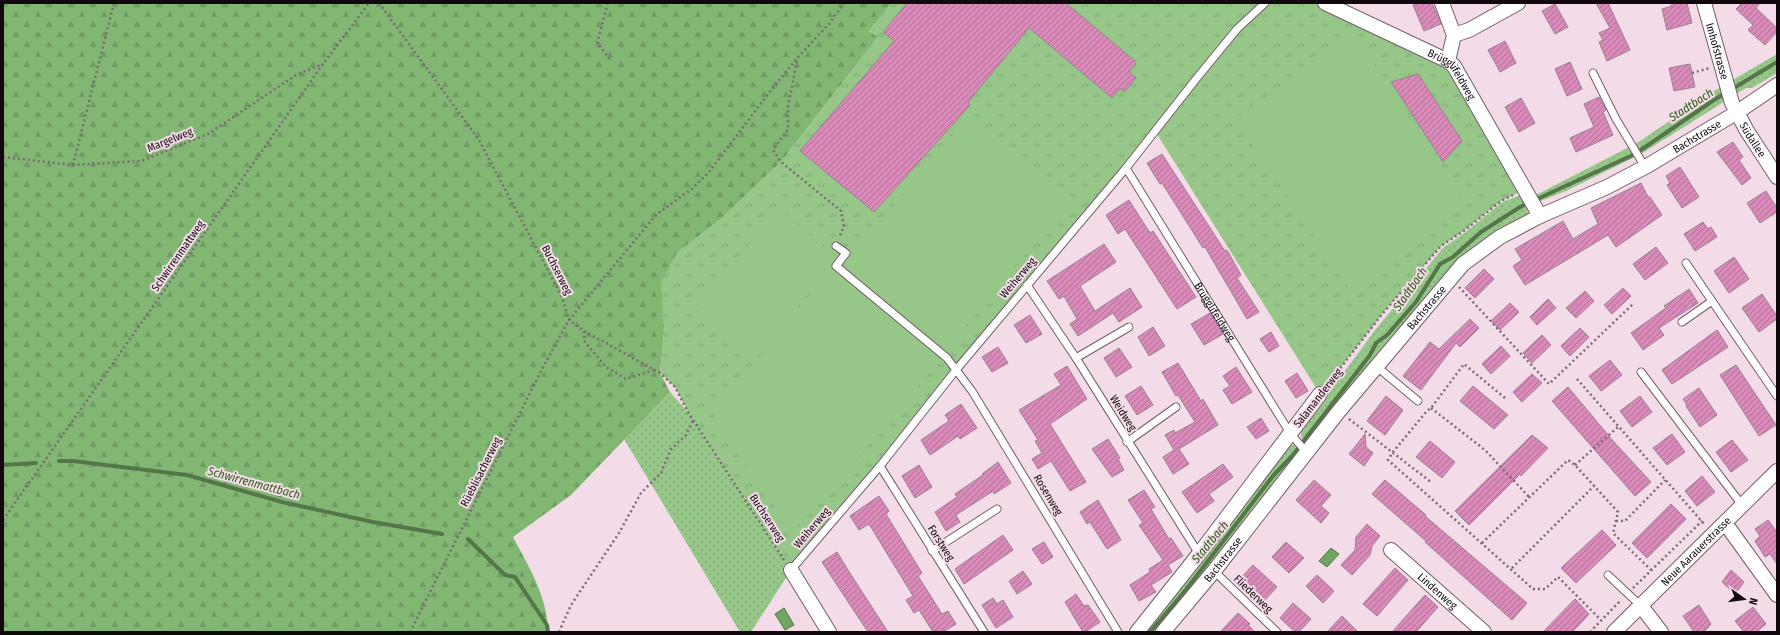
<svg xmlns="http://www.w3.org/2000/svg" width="1780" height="635" viewBox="0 0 1780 635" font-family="'Fira Sans Condensed',sans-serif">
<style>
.grass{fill:url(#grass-dots)}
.forest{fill:url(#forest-firs)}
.park{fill:url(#park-tufts)}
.pitch{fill:#96c789}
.water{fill:#71a562;stroke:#547649}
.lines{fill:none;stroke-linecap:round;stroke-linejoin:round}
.stream{stroke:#547649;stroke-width:4}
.building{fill:url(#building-hatch);stroke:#99828f}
.lane-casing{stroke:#735d6a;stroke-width:9}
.street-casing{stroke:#735d6a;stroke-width:16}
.path{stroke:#7a6a73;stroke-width:2.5;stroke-dasharray:2 3;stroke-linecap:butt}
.lane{stroke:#fff;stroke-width:7}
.street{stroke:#fff;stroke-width:14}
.labels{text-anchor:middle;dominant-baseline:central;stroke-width:4;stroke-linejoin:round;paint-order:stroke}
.street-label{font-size:11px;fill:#11090e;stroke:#f4dbe8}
.water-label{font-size:12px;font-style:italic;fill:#275915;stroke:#f4dbe8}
</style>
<defs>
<pattern id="grass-dots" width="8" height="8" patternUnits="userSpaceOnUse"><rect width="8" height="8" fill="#96c789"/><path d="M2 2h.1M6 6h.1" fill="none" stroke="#80aa75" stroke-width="1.8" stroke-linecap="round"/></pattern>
<pattern id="forest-firs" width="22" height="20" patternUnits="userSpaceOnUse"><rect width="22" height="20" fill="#82b773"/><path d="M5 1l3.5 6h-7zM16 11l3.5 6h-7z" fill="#6f9c62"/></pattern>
<pattern id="park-tufts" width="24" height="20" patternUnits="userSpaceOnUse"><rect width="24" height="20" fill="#96c789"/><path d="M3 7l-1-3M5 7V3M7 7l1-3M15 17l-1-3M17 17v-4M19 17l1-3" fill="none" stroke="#80aa75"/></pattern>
<pattern id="building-hatch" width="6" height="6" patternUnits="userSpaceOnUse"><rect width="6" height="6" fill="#d88bb9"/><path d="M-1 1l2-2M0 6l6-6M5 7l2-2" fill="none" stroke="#ae7095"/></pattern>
</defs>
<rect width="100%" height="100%" fill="#f4dbe8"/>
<!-- grass -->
<path class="grass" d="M1777 54V73L1752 88H1746L1641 154 1566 191 1538 202 1536 195 1637 143 1714 91Z
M1520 195 1528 212 1526 217 1458 261 1432 290 1310 442H1305L1301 436V431L1375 330 1443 248 1467 231 1501 203Z
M670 392 688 412 791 570 751 632H740L624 439Z
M1288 445H1294L1298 452 1157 632H1143Z"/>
<!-- forest -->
<path class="forest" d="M3 3H892L869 31 878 37 781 162 721 219 677 253 664 333 660 373 670 392 571 495 513 537C529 567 548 598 548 632H3Z"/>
<!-- park -->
<path class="park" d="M892 3H1325L1448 61 1524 190 1501 201 1465 230 1441 246 1383 313 1320 394 1155 131 791 570 688 412 675 387 660 373 664 333 661 282 677 253 721 219 781 162 878 37 869 31Z"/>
<!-- pitch -->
<path class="pitch" d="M1355 35 1467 206 1349 288 1235 118Z
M970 113 1072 197 946 350 844 266Z
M779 209 838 258 755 358 696 309Z
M833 267 941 359 813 510 792 531 732 445 708 426 735 386Z"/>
<!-- water -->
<path class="water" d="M1331 548 1339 554 1327 567 1319 561Z
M784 608 794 625 785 630 775 614Z"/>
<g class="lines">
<!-- stream -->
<path class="stream" d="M59 461H73L187 475 282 502 373 522 442 534
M3 465 36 463
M468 539 505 575 515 577 547 625 548 632
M1150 632 1185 591 1273 476 1292 456 1370 355 1376 343 1387 335 1416 302 1440 264 1453 257 1481 232 1520 207 1635 154 1714 100 1777 62"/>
</g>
<!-- building -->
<path class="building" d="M907 3H1066L1136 62 1129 72 1136 78 1124 92 1120 88 1112 98 1029 28 968 102 970 105 874 212 800 151 894 41 883 32Z
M1419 3H1432L1441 24 1424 31 1413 5Z
M1596 3H1608L1630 50 1607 61 1599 42 1603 40 1599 33 1610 28Z
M1671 3H1687L1692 23 1667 30 1662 9 1672 6Z
M1742 3H1760L1756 8 1777 28V32L1765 45 1748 30 1753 25 1736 9Z
M1555 4 1568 27 1555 34 1542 11Z
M1505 41 1516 63 1500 72 1488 50Z
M1570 62 1582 89 1567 96 1555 69Z
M1690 64 1695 87 1674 91 1669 68Z
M1418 74 1462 141 1443 162 1391 82Z
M1599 97 1606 110 1603 112 1613 135 1576 152 1570 138 1594 127 1584 104Z
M1521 98 1535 123 1519 132 1505 107Z
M1733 142 1743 157 1739 160 1751 178 1742 185 1717 152Z
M1162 154 1225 251 1227 250 1241 275 1237 278 1259 312 1247 319 1205 247 1203 248 1162 183 1160 184 1147 163Z
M1680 167 1699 197 1682 208 1667 185 1670 183 1666 176Z
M1641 183 1648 197H1650L1662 215 1616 247 1608 235 1525 285 1513 266 1522 260 1515 249 1563 221 1573 239 1598 224 1591 208Z
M1766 191 1777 208V212L1760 223 1747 203Z
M1129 200 1150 233 1153 231 1196 297 1177 309 1125 229 1118 234 1106 215Z
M1703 222 1708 229 1711 227 1717 237 1695 251 1684 234Z
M1104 244 1116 262 1080 286 1095 311 1130 288 1142 307 1119 322 1113 313 1078 336 1070 324 1077 319 1064 296 1059 299 1047 281Z
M1656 247 1668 263 1645 280 1633 264Z
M1734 257 1749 279 1729 293 1714 271Z
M1484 269 1494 279 1475 298 1465 288Z
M1623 288 1631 296 1612 314 1604 305Z
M1689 289 1698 303 1659 328 1664 335 1643 350 1631 333 1666 308 1664 306Z
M1585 291 1594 301 1576 318 1566 308Z
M1762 294 1777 316V319L1759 332 1742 308Z
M1548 299 1556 308 1537 325 1530 317Z
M1510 303 1519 312 1500 330 1491 321Z
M1210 313 1223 334 1204 345 1191 324Z
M1030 315 1042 334 1026 343 1014 325Z
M1470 319 1479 328 1460 347 1456 343 1421 390 1403 376 1430 342 1439 349Z
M1153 327 1165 346 1149 356 1138 337Z
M1580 328 1589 337 1570 356 1561 346Z
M1717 330 1728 347 1672 384 1662 370Z
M1271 332 1279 346 1269 352 1260 339Z
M1542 335 1551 345 1532 363 1523 353Z
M1501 346 1510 356 1491 374 1482 364Z
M998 347 1008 363 992 372 982 357Z
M1119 348 1132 367 1116 377 1104 358Z
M1610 360 1622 375 1601 391 1589 376Z
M1178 363 1201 401 1203 399 1218 425 1179 449 1189 464 1173 474 1163 457 1174 450 1165 435 1174 430 1175 433 1195 422 1178 395 1176 396 1162 372Z
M1736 365 1776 425 1759 436 1720 375Z
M1067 366 1087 399 1050 424 1086 482 1070 491 1051 461 1038 469 1032 459 1042 453 1035 441 1038 440 1019 410 1061 385 1054 374Z
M1236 367 1252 392 1232 404 1223 390 1230 386 1223 376Z
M1297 373 1308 391 1296 398 1285 381Z
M1532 374 1542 383 1522 402 1513 392Z
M1141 386 1153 405 1137 415 1125 396Z
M1473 386 1508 415 1494 429 1460 401Z
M1568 387 1614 442 1651 482 1635 496 1552 401Z
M1699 388 1717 415 1700 427 1686 406 1687 405 1683 399Z
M1386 396 1403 410 1385 435 1367 421Z
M1640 396 1652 412 1632 427 1620 411Z
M961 404 977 428 960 439 958 436 930 455 921 440 949 421 945 415Z
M1261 418 1269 431 1256 439 1247 427Z
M1365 434 1366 447 1373 453 1364 466 1349 454Z
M1672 434 1685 452 1667 465 1653 448Z
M1532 435 1548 448 1521 476 1520 474 1469 525 1455 511Z
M1108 439 1120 458 1118 459 1124 470 1112 477 1092 449Z
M1732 440 1748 460 1731 472 1716 452Z
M1430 441 1455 462 1442 478 1416 457Z
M998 462 1011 483 994 494 993 491 956 515 960 522 946 531 935 512 957 497 955 494 983 475 982 474Z
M1223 464 1233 477 1209 494 1214 501 1197 513 1182 492Z
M919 465 932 487 915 498 902 476Z
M1702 476 1715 492 1697 506 1685 491Z
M1314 480 1331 495 1321 506 1329 513 1321 523 1296 500Z
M1385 480 1426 515 1425 516 1527 603 1512 620 1425 542 1426 541 1372 494Z
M1144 490 1155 507 1151 509 1169 539 1171 538 1183 556 1168 565 1172 572 1151 585 1156 592 1139 601 1130 585 1150 572 1149 569 1163 560 1139 525 1143 523 1128 500Z
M879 496 889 511 886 514 922 573 918 576 942 614 948 611 956 624 943 632H933L919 610 914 613 906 600 913 596 869 524 859 530 850 516Z
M1098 500 1121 540 1107 549 1090 522 1087 524 1080 512Z
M1671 504 1686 519 1647 558 1632 543Z
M1768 520 1777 532V564L1770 554 1765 557 1755 541 1760 536 1755 529Z
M1367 524 1380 536 1372 546 1370 555 1352 575 1341 565 1355 550 1356 537Z
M1602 530 1616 545 1576 583 1561 568Z
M1003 535 1013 550 964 584 955 569Z
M1044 542 1053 557 1042 564 1032 549Z
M1286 542 1304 558 1289 573 1272 557Z
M837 552 848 570 888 632H868L833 579 822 562Z
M1253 565 1277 587 1263 602 1239 580Z
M1395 568 1408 580 1377 616 1363 604Z
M1731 570 1744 582 1735 594 1722 582Z
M1023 571 1032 584 1017 594 1009 581Z
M1317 575 1334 591 1323 603 1306 586Z
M1076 594 1084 606 1088 605 1100 622 1085 632H1083L1065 602Z
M1425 595 1438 607 1423 624 1416 632H1392Z
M993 598 997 604 1003 600 1013 617 996 628 982 605Z
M1575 599 1589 614 1580 624 1572 632H1543Z
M1293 603 1311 619 1299 632H1295L1280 618Z
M1699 605 1711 624 1704 632H1694L1683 616Z
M1753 607 1766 624 1756 632H1744L1735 621Z
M1238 613 1250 624 1248 625 1255 632H1220Z
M1342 616 1358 632H1327Z"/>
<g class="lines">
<!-- lane casing -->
<g class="lane-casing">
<g id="lane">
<path d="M1593 73 1616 119 1642 162 1647 166"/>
<path id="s1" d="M1126 168 1290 433 1307 453"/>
<path d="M836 246 846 253 836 266 947 358 972 391 1118 632"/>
<path d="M1686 263 1777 396"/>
<path d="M1027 285 1076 358 1199 554"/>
<path d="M1682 322 1712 301"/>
<path d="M1076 358 1129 327"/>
<path d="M1376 366 1418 401"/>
<path d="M1641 372 1742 505"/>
<path d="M1127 442 1176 407"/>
<path d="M880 466 984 632"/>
<path d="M932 551 997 509"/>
<path d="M791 570 880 466 956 370 1126 168 1196 79 1237 29 1265 3"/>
<path d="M1214 571 1277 632"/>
<path d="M1608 575 1641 606"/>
</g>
</g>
<!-- street casing -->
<g class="street-casing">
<g id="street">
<path id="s2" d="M1325 3 1448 61 1454 66 1540 216"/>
<path d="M1442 3 1454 35 1448 61"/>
<path id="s3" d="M1704 3 1732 103 1747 131 1777 177"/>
<path d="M1454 35 1469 30 1518 3"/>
<path d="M1725 523 1777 595"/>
<path id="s4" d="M1391 550 1484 632"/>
<path d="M791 570 829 632"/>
<path d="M1641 606 1661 632"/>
<path d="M1137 632 1199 554 1320 394"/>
<path id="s5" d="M1163 632 1214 571 1339 411 1463 264 1500 237 1540 216 1607 187 1647 166 1736 113 1777 85"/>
<path id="s6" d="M1614 632 1777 471"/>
</g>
</g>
<!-- path -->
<path class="path" d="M379 3 479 140 562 297 569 320 584 331 660 373 675 387 688 412 784 560
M608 3 597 43 610 59
M797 61 788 107V129L773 150 781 162 841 211 844 226 839 238
M1692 73 1710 68
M3 157 73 165 141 161 208 134 296 75 323 64
M73 165 114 3
M1459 287 1549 384 1633 304
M584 331V341L606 367 626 379 654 370
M1577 379 1705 525
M1328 384 1383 313 1441 246 1465 230 1501 201 1513 195
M1505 398 1464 364 1431 408 1426 412 1393 452 1388 460 1533 589H1545L1558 577 1601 620
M1431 408 1485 450 1530 498
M1349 419 1431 482
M1575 465 1618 427
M3 520 323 64 369 3
M1616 521H1625L1665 480
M1482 543 1568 460 1575 465 1618 512 1613 533 1651 570
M1512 568 1594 486
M1633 588 1702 521
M410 632 543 367 569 320 656 215 693 188 709 172 772 89 799 56 829 24 844 3
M559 632 571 605 619 533 641 493 661 473 671 449 686 435 693 420
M1590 632 1621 600"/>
<!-- lane -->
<use href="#lane" class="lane"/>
<!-- street -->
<use href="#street" class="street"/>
</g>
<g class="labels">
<!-- street labels -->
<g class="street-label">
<text stroke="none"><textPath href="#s3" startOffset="50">Imhofstrasse</textPath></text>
<text stroke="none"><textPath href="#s2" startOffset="148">Brügglifeldweg</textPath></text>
<text stroke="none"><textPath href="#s5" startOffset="742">Bachstrasse</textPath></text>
<text stroke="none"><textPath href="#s3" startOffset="146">Südallee</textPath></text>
<text transform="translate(170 140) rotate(-22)">Margelweg</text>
<text transform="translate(178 256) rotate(-55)">Schwirrenmattweg</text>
<text transform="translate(557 270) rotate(63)">Buchserweg</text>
<text transform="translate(1018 278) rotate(-50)">Weiherweg</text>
<text stroke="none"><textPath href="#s5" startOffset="418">Bachstrasse</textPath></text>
<text stroke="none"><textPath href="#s1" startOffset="169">Brügglifeldweg</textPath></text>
<text transform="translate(1318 398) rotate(-52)">Salamanderweg</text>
<text transform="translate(1123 413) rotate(58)">Weidweg</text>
<text transform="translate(481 472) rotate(-63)">Rüeblisacherweg</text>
<text transform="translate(1048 495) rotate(59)">Rosenweg</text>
<text transform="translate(767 518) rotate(57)">Buchserweg</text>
<text transform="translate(812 528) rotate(-50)">Weiherweg</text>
<text transform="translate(941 543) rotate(58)">Forstweg</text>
<text stroke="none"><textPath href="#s6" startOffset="115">Neue Aarauerstrasse</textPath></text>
<text stroke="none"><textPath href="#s5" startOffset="94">Bachstrasse</textPath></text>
<text stroke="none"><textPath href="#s4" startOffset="62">Lindenweg</textPath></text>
<text transform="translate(1253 594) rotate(44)">Fliederweg</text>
</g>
<!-- water labels -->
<g class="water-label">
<text transform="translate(1691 105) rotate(-33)">Stadtbach</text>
<text transform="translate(1410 289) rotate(-55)">Stadtbach</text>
<text transform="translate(254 483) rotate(15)">Schwirrenmattbach</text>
<text transform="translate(1210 542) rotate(-51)">Stadtbach</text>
</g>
</g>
<!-- border -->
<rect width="1780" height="635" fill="none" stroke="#11090e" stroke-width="8"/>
<!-- north arrow -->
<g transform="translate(1744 599) rotate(104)" stroke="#f4dbe8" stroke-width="3" paint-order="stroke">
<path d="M0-3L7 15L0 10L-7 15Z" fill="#11090e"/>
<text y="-6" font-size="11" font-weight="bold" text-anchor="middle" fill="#11090e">N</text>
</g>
</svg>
